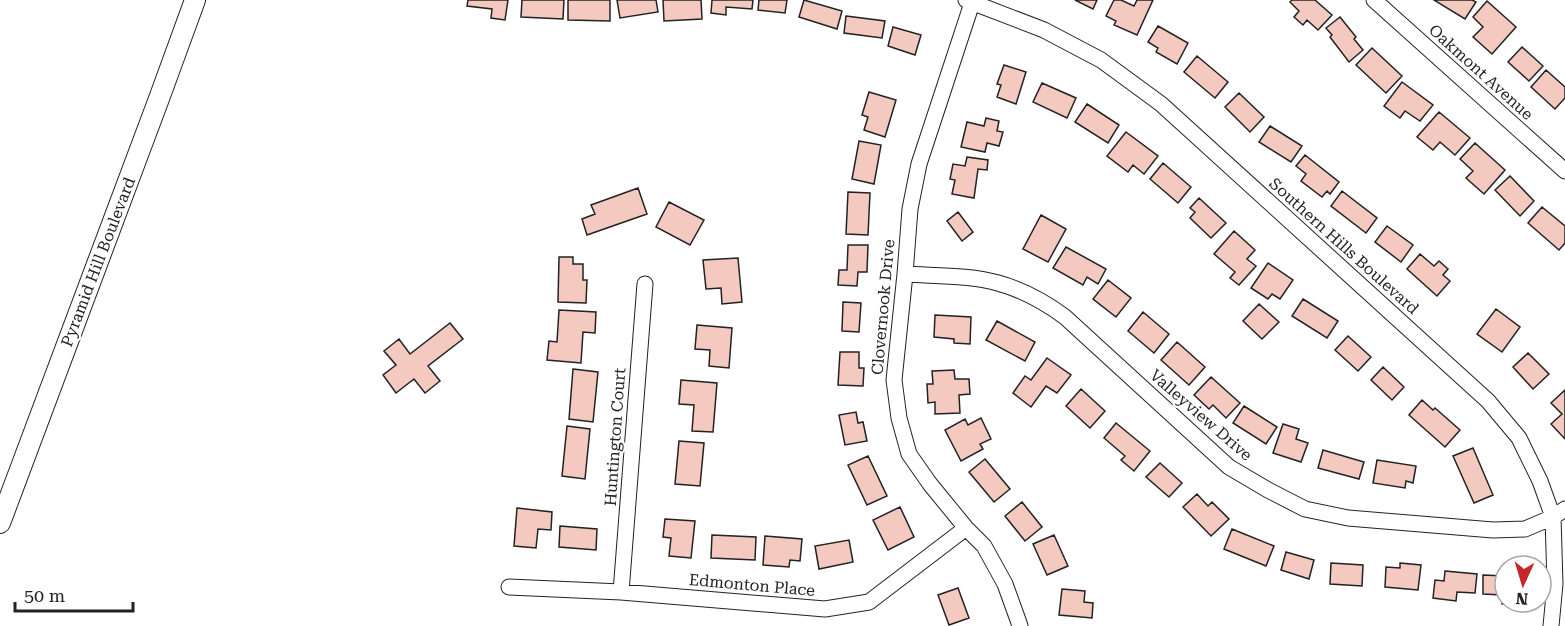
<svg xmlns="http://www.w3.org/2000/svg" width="1565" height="626" viewBox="0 0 1565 626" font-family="'Roboto Serif',serif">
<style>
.building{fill:#f3c9c0;stroke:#222;stroke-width:1.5}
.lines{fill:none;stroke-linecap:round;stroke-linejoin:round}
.minor-casing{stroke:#222;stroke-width:17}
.secondary-casing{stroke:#222;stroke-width:22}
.minor{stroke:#fff;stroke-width:15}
.secondary{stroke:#fff;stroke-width:20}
.labels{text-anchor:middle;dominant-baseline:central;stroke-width:4.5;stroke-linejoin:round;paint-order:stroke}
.street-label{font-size:16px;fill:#222;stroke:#fff}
</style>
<rect width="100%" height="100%" fill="#fff"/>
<!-- building -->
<path class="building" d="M468 0H508L505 20 491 18 492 9 467 6Z
M522 0H564L563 19 521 17Z
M568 0H610V21L568 20Z
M617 0H656L658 12 620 18Z
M663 0H701L702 19 664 21Z
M712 0H753L752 9 726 7V15L711 13Z
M759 0H787L785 13 758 10Z
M804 0 842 11 837 29 799 17Z
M1075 0H1097L1093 9Z
M1114 0H1121L1134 6 1137 0H1153L1137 35 1114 25 1116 21 1106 16Z
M1292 0H1315L1332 15 1318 30 1307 20 1303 25 1294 17 1299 11 1290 2Z
M1434 0H1472L1476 2 1465 19Z
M1487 1 1516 27 1492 54 1473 37 1483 27 1473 17Z
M846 16 885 21 882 38 844 33Z
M1340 17 1356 37 1354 39 1363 50 1349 62 1330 37 1332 35 1326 28Z
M1158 26 1188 43 1177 64 1156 52 1158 48 1148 42Z
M893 27 921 35 915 55 888 46Z
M1522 47 1543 66 1529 81 1508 62Z
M1372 48 1402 76 1386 93 1356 65Z
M1197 56 1228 82 1215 98 1184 72Z
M1004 65 1026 72 1016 104 997 97 1001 85 997 84Z
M1546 70 1565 87V98L1555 109 1531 87Z
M1402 82 1433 105 1420 121 1405 111 1400 118 1384 106Z
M1042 83 1076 98 1067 118 1033 102Z
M869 92 896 100 885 137 864 130 868 117 862 115Z
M1239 93 1264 117 1250 132 1225 107Z
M1087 104 1119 125 1108 143 1075 122Z
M1439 112 1470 138 1455 155 1440 142 1433 150 1417 137Z
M986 118 999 121 997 131 1003 132 999 146 987 143 985 152 961 147 967 122 984 126Z
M1270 126 1302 146 1291 162 1259 142Z
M1126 132 1158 156 1144 174 1133 165 1128 172 1107 156Z
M859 141 881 145 874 184 852 179Z
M1475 143 1505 170 1484 194 1466 178 1473 171 1460 159Z
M1305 155 1339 182 1330 194 1327 191 1322 197 1301 181 1306 174 1296 166Z
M967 157 988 160 987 170 978 169 974 198 952 194 955 180 950 179 953 164 965 166Z
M1163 163 1191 187 1178 203 1150 179Z
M1510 176 1534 201 1520 216 1495 190Z
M638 188 647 214 587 235 582 219 595 214 591 205Z
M1342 191 1377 218 1366 233 1331 206Z
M848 192 870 193 868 235 846 234Z
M1199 198 1226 223 1211 238 1190 218 1195 212 1190 208Z
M669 202 704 220 690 245 656 227Z
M1542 207 1565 226V243L1559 250 1528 223Z
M958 212 973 232 962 241 947 221Z
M1041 215 1066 229 1048 262 1023 249Z
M1387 226 1413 245 1401 262 1375 242Z
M1234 231 1255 250 1247 259 1256 266 1239 285 1230 278 1235 272 1214 254Z
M848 245H868L867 272H858L857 286 838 285 839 270H847Z
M1066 247 1106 269 1098 284 1087 277 1083 285 1053 268Z
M1420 254 1434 266 1439 261 1448 269 1443 275 1450 281 1437 296 1407 269Z
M559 257H573V264H583V280H587L586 303 558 302Z
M738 258 742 302 722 304 721 288 706 289 703 260Z
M1268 263 1293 280 1280 299 1272 294 1268 299 1251 288Z
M1108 280 1131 298 1116 317 1093 299Z
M1303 299 1338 321 1327 338 1292 316Z
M843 302 861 303 859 332 842 331Z
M1259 304 1279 322 1262 339 1243 321Z
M1496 309 1520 327 1502 352 1477 334Z
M559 310 596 312 595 333 583 332 581 363 547 360 549 341 557 342Z
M1143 312 1169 334 1154 353 1128 331Z
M935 315 971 317 970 344 954 343V339L934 337Z
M997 321 1035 342 1025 361 986 340Z
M450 323 463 339 428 366 440 381 425 393 414 379 396 393 383 375 396 365 384 351 399 339 410 354Z
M697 325 732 328 729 368 709 366 710 350 695 349Z
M1348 336 1371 357 1358 371 1335 350Z
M1177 342 1205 367 1189 385 1161 360Z
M840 352H859V368H864L863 386 838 385Z
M1528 353 1549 374 1533 389 1513 367Z
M1047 358 1071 375 1057 393 1046 386 1031 407 1013 393 1025 376 1031 380Z
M1383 367 1404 387 1392 400 1371 380Z
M573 369 598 372 593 422 569 419Z
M954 370 955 379H969L970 394 959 395 960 413 935 414V402L928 403 927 384H933L932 371Z
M1211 377 1240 403 1226 418 1213 405 1209 409 1194 395Z
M681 380 717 383 713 432 692 431 694 405 679 404Z
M1081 389 1105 411 1090 428 1066 406Z
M1565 390V439L1551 424 1562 414 1551 403Z
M1422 400 1433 410 1435 408 1460 430 1445 447 1409 415Z
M1244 406 1277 427 1266 444 1233 423Z
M856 412 858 423 863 422 867 441 845 445 839 415Z
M981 418 991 439 980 444 983 449 961 461 945 430 965 419 968 425Z
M1116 423 1150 451 1134 471 1121 460 1125 456 1104 438Z
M1283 424 1299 429 1296 439 1308 443 1301 462 1273 453Z
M567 426 590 429 585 479 562 476Z
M679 441 704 443 700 486 675 484Z
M1473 448 1493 495 1474 503 1453 456Z
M1323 450 1364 462 1359 479 1318 468Z
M868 456 887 496 867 505 848 465Z
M985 459 1010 489 994 502 969 472Z
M1377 460 1416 466 1413 483 1406 481 1405 488 1373 483Z
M1160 463 1182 483 1169 497 1146 477Z
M1197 494 1208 506 1212 502 1229 519 1211 536 1183 507Z
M1022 502 1042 527 1025 541 1005 516Z
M900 507 914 537 888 550 873 520Z
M517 508 552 512 551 530 538 529 536 548 514 546Z
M665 519 695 521 691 558 669 556 671 538 663 537Z
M560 526 597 529 596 550 559 547Z
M1232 529 1274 546 1266 566 1224 549Z
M712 535 756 537 755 560 711 558Z
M1054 535 1068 566 1047 575 1033 544Z
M765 536 802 539 800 561 790 560 789 567 763 565Z
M849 540 853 562 819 569 815 546Z
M1286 552 1314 560 1309 579 1281 570Z
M1331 563 1363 565 1362 586 1330 584Z
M1400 563 1421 565 1418 590 1385 587 1386 567 1400 568Z
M1445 571 1477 574 1475 593 1457 592 1456 601 1433 598 1435 580 1444 581Z
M1483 575 1505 576V602H1515V604H1502V595L1483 594Z
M958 588 969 618 949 625 938 595Z
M1062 589 1085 591 1084 602 1093 603 1092 618 1059 615Z"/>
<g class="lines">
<!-- minor casing -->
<g class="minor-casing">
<path id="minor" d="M966 0 1044 30 1101 60 1161 104 1488 401 1519 438 1540 481 1553 517 1555 584 1551 626
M973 0 919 164 910 209 905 274 894 380 899 418 909 454 930 484 966 528 984 546 1005 584 1018 620 1020 626
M1374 0 1565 171
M905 274C934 276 971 275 998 283 1023 290 1045 302 1065 317L1229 467 1268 490 1305 509 1348 518 1493 530 1525 529 1553 517 1565 509
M509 587 621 592 825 609 869 602 966 528
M621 592 645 284"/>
</g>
<!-- secondary casing -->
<g class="secondary-casing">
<path id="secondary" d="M0 523 160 96 195 0"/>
</g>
<!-- minor -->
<use href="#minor" class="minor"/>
<!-- secondary -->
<use href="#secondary" class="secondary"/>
</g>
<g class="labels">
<!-- street labels -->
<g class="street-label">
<text transform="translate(1481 72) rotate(42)">Oakmont Avenue</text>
<text transform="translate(1344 246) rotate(42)">Southern Hills Boulevard</text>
<text transform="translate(98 262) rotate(-69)">Pyramid Hill Boulevard</text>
<text transform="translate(883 307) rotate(-85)">Clovernook Drive</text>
<text transform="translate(1201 415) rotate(41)">Valleyview Drive</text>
<text transform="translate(615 437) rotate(-86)">Huntington Court</text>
<text transform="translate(752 585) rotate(5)">Edmonton Place</text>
</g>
</g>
<!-- north arrow -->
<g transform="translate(1523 584) rotate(184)"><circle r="28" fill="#ffffff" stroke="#a7a7a7" stroke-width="1.5"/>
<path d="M0-4.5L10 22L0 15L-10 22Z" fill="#c62828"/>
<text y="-9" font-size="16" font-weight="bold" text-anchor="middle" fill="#222222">N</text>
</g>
<!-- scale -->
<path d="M15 602v9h118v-9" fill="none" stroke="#222222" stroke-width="3"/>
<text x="24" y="602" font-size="18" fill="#222222" stroke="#ffffff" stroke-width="4.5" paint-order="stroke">50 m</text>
</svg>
